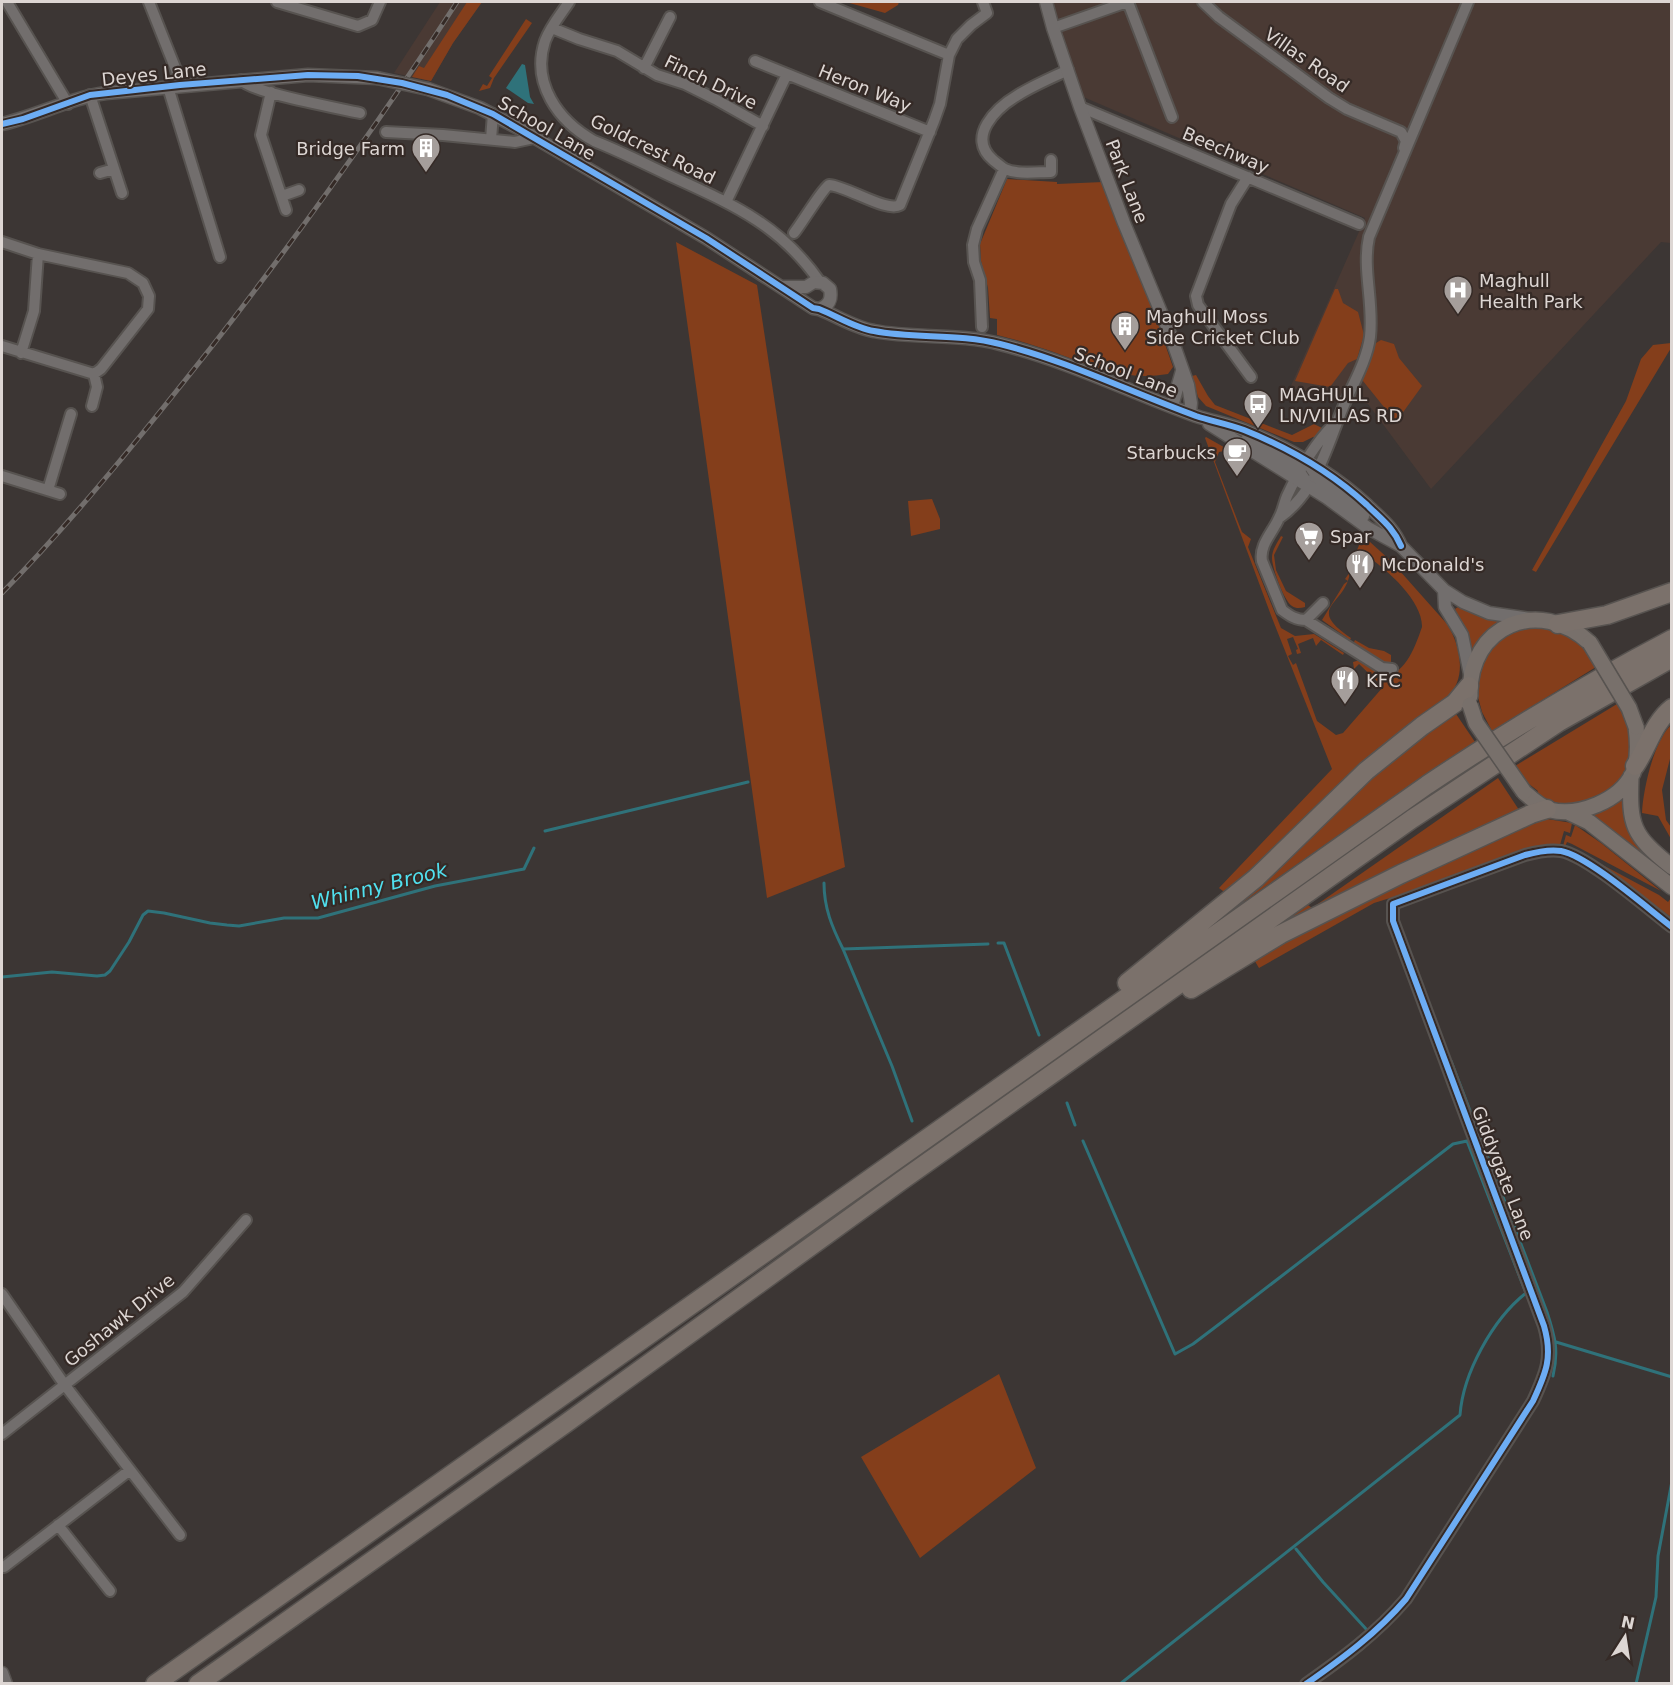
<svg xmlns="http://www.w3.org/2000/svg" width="1673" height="1685" viewBox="0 0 1673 1685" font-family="'DejaVu Sans',sans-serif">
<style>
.built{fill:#4a3a34}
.green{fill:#843e1b}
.water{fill:#2f727a}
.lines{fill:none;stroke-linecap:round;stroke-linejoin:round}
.stream{stroke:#2f727a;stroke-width:3}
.minor-casing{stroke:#575350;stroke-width:14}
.tertiary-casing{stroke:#575350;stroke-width:15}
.primary-casing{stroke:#575350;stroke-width:18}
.motorway-casing{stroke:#575350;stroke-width:21}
.minor{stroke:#726e6d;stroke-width:10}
.tertiary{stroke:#726e6d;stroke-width:12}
.primary{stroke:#78706b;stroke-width:15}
.motorway{stroke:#7b716b;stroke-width:18}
.rail-casing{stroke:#726e6c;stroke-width:5}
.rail{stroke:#352a26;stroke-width:3;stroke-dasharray:9;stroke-linecap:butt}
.tertiary-bridge-casing{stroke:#575350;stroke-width:15;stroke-linecap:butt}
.primary-bridge-casing{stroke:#575350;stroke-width:18;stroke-linecap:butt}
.tertiary-bridge{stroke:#726e6d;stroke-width:12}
.primary-bridge{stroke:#78706b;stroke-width:15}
.cycleway-casing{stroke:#352a26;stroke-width:10}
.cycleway{stroke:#6dadf4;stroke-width:6}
.labels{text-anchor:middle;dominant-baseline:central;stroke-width:4.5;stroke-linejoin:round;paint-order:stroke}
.street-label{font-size:18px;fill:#ddd6d3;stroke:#352a26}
.poi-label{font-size:18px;fill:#ddd6d3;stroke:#352a26;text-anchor:start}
.water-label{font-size:20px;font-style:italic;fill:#50e0ef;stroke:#352a26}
</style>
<rect width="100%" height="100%" fill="#3c3634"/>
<!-- built -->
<path class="built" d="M440 2H482L453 43 431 81 394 73Z
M1050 2H1671V243L1661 242 1431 489 1368 404 1290 388 1365 218 1081 96Z"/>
<!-- green -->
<path class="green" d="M467 2H482L453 43 431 81 412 77 419 66 424 68Z
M846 2H899L898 5 885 13Z
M526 19 532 23 494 78 490 88 479 91 483 84 487 86 492 78 489 76Z
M1007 179 1057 182V184L1103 182 1161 331 1157 335 1159 342 1165 344 1173 367 1168 374C1127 381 1097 368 1059 354 1039 347 1018 340 997 335V319L990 318 988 288 981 261 980 244Z
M676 242 757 285 845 867 767 898Z
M1335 289H1338L1343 303 1358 312 1364 335 1357 359 1348 363 1330 387 1295 381Z
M1381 340 1394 344 1399 358 1422 386 1396 422 1359 376 1371 346Z
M1671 343V348L1536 572 1532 570 1626 401 1641 359 1653 345Z
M1196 375 1208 396 1215 405 1292 435 1314 424 1322 428 1316 437H1313L1303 442H1294L1206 406 1198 397 1192 376Z
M1206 437 1229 450 1219 452 1215 462 1240 527 1242 532 1251 539 1248 547 1281 628 1295 636 1314 634 1344 653 1343 655 1321 640 1316 646 1313 638 1298 644 1301 653 1297 654 1296 650 1298 649 1293 637 1287 639 1292 654 1288 656 1293 665 1296 663 1317 721 1336 735 1343 733 1383 687 1359 664 1354 669 1353 662 1360 660 1386 675C1406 674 1416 644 1422 627 1423 602 1388 570 1368 557L1360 560 1353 567 1351 565C1352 552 1365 546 1357 533L1359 532 1391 561 1447 624C1460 644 1468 679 1447 697L1449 701 1227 894 1219 888 1332 769 1272 618 1205 438Z
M932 499 940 519V529L911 536 908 501Z
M1281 536 1283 537 1274 555 1276 570 1286 591 1305 603V607C1301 608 1296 609 1292 606 1284 601 1272 568 1272 558 1272 550 1277 543 1281 536Z
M1350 572C1346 606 1304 606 1351 638L1350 640 1322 620 1344 584 1348 581 1345 579Z
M1461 605 1506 620 1487 633 1472 651 1455 609Z
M1553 626 1580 644 1596 667 1492 731 1482 712 1478 697H1475L1479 664 1503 636 1522 627Z
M1355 640 1369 648 1384 651 1391 655V662L1384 663 1353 644Z
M1617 704C1624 716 1632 730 1633 743 1633 748 1631 753 1630 757 1623 785 1597 805 1568 804 1556 804 1546 799 1536 794L1538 791 1529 784 1515 766Z
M1454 711 1475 742 1423 776 1182 945 1328 812Z
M1671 725V755L1662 790 1666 820 1671 827V839L1658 816 1642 813C1643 789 1654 741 1671 725Z
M1484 757 1487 762 1240 935 1234 927 1355 842Z
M1498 778 1521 813 1248 948 1308 905 1312 908Z
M1624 794V803L1671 873V880L1588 815Z
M1547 819 1572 823 1570 833 1564 831 1560 845 1536 847 1429 886 1374 903 1259 968 1253 958 1293 936 1527 821 1530 825Z
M1575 825 1601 843 1661 891 1572 844 1567 842 1565 847 1563 846 1566 835 1571 837Z
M1569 847 1659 895 1668 902 1671 898V917L1569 849Z
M999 1374 1036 1468 920 1558 861 1457Z"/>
<!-- water -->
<path class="water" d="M522 64 525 65 530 97 534 104 528 103 506 88Z"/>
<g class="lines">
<!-- stream -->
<path class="stream" d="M545 831 748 782
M824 883C824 908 832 927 843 949
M998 943H1004L1039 1035
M2 977 52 972 97 976 105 975 110 971 129 942 143 915 148 911 164 913 210 923 227 925 239 926 284 918H318L435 886 524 869 534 848
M1451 1061 1547 1312C1555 1337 1559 1350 1553 1376
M1067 1103 1075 1125
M912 1121 892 1066 843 949 988 944
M1083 1141 1175 1354 1193 1344 1222 1322 1453 1144 1467 1141 1526 1293C1493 1319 1463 1373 1460 1415L1120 1684
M1556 1342 1672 1377
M1296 1549 1323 1582 1367 1630
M1636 1684 1656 1597 1658 1556 1672 1481"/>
<!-- minor casing -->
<g class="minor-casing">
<path id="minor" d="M7 2 68 104
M149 2 176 70 180 85
M277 2 358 26 372 20 380 2
M569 2C561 14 550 27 545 41 531 83 558 121 594 141 622 152 649 166 677 179 736 206 781 226 820 282
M820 2 949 55
M1128 2 1172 117
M1203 2 1219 17 1329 98 1347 109 1401 132 1406 141 1404 148
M552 28 579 39 617 51 657 75 685 84 715 99 763 126
M1053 28 1127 2
M755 61 930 132
M644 68 670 17
M241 80C252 93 339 108 360 113
M168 87 220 257
M271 92 261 135 286 210
M90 95 122 193
M1080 107 1359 224
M386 132 443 135 515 142 534 138
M491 139 493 114
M1051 160V172C1037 172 1018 175 1005 169 1001 167 997 163 993 160 966 137 996 108 1018 95 1034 85 1051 78 1068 70
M100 173 114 169
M1248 177 1231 204 1196 296 1198 305 1251 377
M282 196 299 190
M726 202 787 74
M794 233C802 223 823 188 829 185 847 186 887 213 900 205L934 121 940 104 949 55 957 39 971 25 987 13 983 2
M2 242 38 254 128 273 143 283 149 296 148 309 101 369 94 374 2 346
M982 327 980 280 974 262 973 245 977 229 1004 169
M21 353 34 311 38 254
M92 406 97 387 94 374
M1334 424C1315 444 1299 470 1287 496 1284 503 1283 511 1279 518 1273 532 1259 545 1262 561L1282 610C1290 616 1296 620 1306 620L1382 668 1392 669
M2 476 60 494
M48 490 71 414
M1279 518C1317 492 1327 445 1344 405 1353 384 1367 360 1370 337 1374 303 1362 269 1369 237L1468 2
M1306 620 1323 603
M2 1294 64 1384 180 1535
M2 1434 183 1292 246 1220
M58 1525 110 1591
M4 1567 130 1470
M1306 1684C1343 1658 1377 1633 1406 1599L1533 1401C1546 1373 1553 1357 1544 1326L1393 921V904L1525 855C1536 852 1549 849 1561 851 1588 856 1647 908 1672 927"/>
</g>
<!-- tertiary casing -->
<g class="tertiary-casing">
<path id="tertiary" d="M1046 2 1053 28 1080 107 1124 223 1170 334 1188 385 1191 403 1190 413
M428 89 480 108 520 129 706 238 813 308 819 309C837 316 855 328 874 331 915 339 959 333 1000 344 1068 361 1130 392 1196 416 1211 421 1228 424 1244 430 1289 448 1330 471 1367 505 1381 519 1393 527 1401 546
M2 124C37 116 70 98 106 93L308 75 377 78
M782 287H806L814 282 823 283 830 289C832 299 829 306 819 309
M1172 406 1182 371
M1209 424 1327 498 1368 528 1401 546 1444 590 1463 602 1489 613 1530 619
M1247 440 1292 462 1305 481
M1309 464 1323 484 1363 516
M1444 590 1445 607 1462 635 1470 674
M2 1673 6 1684"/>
</g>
<!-- primary casing -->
<g class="primary-casing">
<path id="primary" d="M1470 696C1468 625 1539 596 1590 643
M1631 776C1629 826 1632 835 1672 867
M1524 792C1531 798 1540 807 1550 810 1578 817 1620 801 1633 773 1639 759 1638 742 1636 727
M1568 812 1589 822 1672 887"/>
</g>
<!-- motorway casing -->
<g class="motorway-casing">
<path id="motorway" d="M1558 624 1607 615 1672 592
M1635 766C1648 747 1653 723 1672 708
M1127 983 1256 878 1366 771 1422 726 1455 703 1469 686
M1191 989 1281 934 1401 874 1531 814 1547 809
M155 1684 1427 785C1506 732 1588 683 1672 639
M198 1684 565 1424 901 1181 1412 819 1559 722 1672 658"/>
</g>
<!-- minor -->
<use href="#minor" class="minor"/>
<!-- tertiary -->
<use href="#tertiary" class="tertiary"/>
<!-- primary -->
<use href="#primary" class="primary"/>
<!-- motorway -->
<use href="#motorway" class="motorway"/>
<!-- rail casing -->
<g class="rail-casing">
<path id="rail" d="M2 593C77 516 146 430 213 345 299 234 381 120 457 2"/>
</g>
<!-- rail -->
<use href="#rail" class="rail"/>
<!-- tertiary-bridge casing -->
<g class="tertiary-bridge-casing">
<path id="tertiary-bridge" d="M377 78 428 89"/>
</g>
<!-- primary-bridge casing -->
<g class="primary-bridge-casing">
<path id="primary-bridge" d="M1590 643 1629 708 1636 727
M1470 705 1476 723 1524 792"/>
</g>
<!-- tertiary-bridge -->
<use href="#tertiary-bridge" class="tertiary-bridge"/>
<!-- primary-bridge -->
<use href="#primary-bridge" class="primary-bridge"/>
<!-- cycleway casing -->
<g class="cycleway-casing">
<path id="cycleway" d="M2 124 23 119 90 95 180 85 308 75 358 76 402 83 447 95 493 114 706 238 813 308 819 309C837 316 855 328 874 331 915 339 959 333 1000 344 1068 361 1130 392 1196 416 1211 421 1228 424 1244 430 1289 448 1330 471 1367 505 1381 519 1393 527 1401 546
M1306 1684C1343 1658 1377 1633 1406 1599L1533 1401C1546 1373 1553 1357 1544 1326L1393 921V904L1525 855C1536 852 1549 849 1561 851 1588 856 1647 908 1672 927"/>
</g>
<!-- cycleway -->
<use href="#cycleway" class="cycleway"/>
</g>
<!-- icons -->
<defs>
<g id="building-pin" transform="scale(1.5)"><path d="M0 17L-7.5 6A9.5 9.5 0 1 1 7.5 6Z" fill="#a59e9b" stroke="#352a26"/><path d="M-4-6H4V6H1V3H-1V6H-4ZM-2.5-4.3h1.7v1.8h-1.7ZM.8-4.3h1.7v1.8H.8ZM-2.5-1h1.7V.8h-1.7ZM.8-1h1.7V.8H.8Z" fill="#fff"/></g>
<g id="hospital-pin" transform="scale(1.5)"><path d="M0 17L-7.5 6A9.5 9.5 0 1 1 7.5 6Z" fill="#a59e9b" stroke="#352a26"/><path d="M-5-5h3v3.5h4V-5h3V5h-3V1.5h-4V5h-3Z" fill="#fff"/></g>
<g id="bus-pin" transform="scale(1.5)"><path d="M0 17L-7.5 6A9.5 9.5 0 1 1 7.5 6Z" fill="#a59e9b" stroke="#352a26"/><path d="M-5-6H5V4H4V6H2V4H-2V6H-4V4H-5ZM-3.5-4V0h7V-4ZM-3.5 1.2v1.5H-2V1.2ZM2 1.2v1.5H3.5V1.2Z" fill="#fff"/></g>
<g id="cafe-pin" transform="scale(1.5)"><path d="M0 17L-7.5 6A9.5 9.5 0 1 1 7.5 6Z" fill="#a59e9b" stroke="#352a26"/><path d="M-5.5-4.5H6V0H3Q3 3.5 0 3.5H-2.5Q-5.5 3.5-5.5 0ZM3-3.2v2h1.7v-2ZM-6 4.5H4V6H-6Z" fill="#fff"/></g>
<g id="supermarket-pin" transform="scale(1.5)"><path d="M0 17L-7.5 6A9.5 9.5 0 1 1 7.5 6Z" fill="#a59e9b" stroke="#352a26"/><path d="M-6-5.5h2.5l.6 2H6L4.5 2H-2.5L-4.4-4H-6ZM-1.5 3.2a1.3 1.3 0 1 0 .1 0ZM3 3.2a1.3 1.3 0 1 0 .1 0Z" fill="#fff"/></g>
<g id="restaurant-pin" transform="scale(1.5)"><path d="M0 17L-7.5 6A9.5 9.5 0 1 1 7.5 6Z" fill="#a59e9b" stroke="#352a26"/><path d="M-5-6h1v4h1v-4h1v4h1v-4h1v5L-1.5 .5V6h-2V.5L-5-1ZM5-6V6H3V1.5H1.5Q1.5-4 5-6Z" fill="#fff"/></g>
</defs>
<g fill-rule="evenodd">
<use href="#building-pin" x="426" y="148"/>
<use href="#hospital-pin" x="1458" y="290"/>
<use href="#building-pin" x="1125" y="326"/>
<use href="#bus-pin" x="1258" y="404"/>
<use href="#cafe-pin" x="1237" y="452"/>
<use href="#supermarket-pin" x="1309" y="536"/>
<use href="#restaurant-pin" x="1360" y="564"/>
<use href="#restaurant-pin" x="1345" y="680"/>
</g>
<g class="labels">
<!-- street labels -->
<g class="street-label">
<text transform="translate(1307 60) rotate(35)">Villas Road</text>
<text transform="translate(154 74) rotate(-6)">Deyes Lane</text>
<text transform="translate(711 82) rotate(26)">Finch Drive</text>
<text transform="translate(865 88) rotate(22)">Heron Way</text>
<text transform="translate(547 128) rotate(30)">School Lane</text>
<text transform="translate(653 149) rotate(26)">Goldcrest Road</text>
<text transform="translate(1226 150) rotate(23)">Beechway</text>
<text transform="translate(1127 181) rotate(69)">Park Lane</text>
<text transform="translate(1126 372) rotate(21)">School Lane</text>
<text transform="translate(1503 1173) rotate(69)">Giddygate Lane</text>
<text transform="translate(119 1320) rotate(-39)">Goshawk Drive</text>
</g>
<!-- poi labels -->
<g class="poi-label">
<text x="405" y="148" text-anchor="end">Bridge Farm</text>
<text x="1479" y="280">Maghull<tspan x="1479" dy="21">Health Park</tspan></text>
<text x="1146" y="316">Maghull Moss<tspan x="1146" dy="21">Side Cricket Club</tspan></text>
<text x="1279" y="394">MAGHULL<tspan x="1279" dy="21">LN/VILLAS RD</tspan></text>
<text x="1216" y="452" text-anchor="end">Starbucks</text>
<text x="1330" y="536">Spar</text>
<text x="1381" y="564">McDonald's</text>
<text x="1366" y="680">KFC</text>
</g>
<!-- water labels -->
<g class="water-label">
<text transform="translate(379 886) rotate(-14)">Whinny Brook</text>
</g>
</g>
<!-- border -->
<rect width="1673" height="1685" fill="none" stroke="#ddd6d3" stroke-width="6"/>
<!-- north arrow -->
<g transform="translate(1625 1637) rotate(12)" stroke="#352a26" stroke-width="4.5" paint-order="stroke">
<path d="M0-4.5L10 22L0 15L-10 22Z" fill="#ddd6d3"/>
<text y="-9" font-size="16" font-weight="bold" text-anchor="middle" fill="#ddd6d3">N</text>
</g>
</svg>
